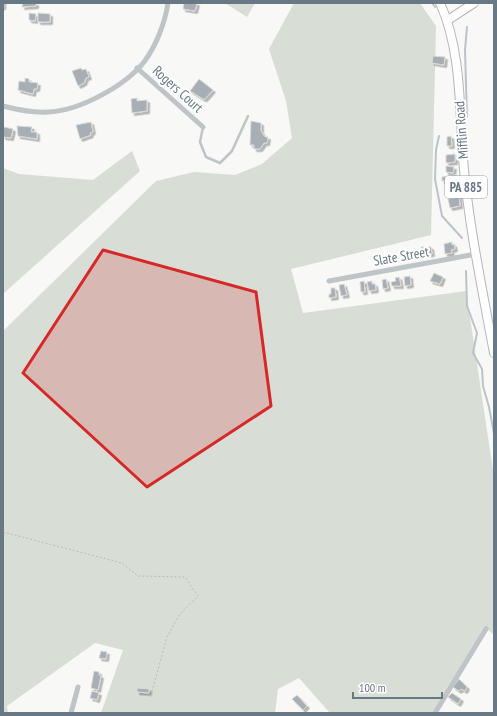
<svg xmlns="http://www.w3.org/2000/svg" width="497" height="716" viewBox="0 0 497 716" font-family="'PT Sans Narrow',sans-serif">
<style>
.green{fill:#d8ddd5}
.lines{fill:none;stroke-linecap:round;stroke-linejoin:round}
.stream{stroke:#bbc4ca;stroke-width:2}
.building{fill:#a7afb5;stroke:#dadad8;filter:url(#shadow)}
.primary-casing{stroke:#b3b8bc;stroke-width:10}
.path{stroke:#babdbf;stroke-width:1;stroke-dasharray:2 2;stroke-linecap:butt}
.lane{stroke:#bfc4c7;stroke-width:2.5}
.street{stroke:#bfc4c7;stroke-width:5}
.primary{stroke:#fff;stroke-width:8}
.marked{fill:#d62828;fill-opacity:0.2;stroke:#d62828;stroke-width:3;stroke-linejoin:round}
.labels{text-anchor:middle;dominant-baseline:central;stroke-width:4;stroke-linejoin:round;paint-order:stroke}
.shield{fill:#fff;stroke:#96a0aa;stroke-width:1}
.shield-label{font-size:13px;font-weight:bold;fill:#697885}
.street-label{font-size:14px;fill:#697885;stroke:#fff}
</style>
<defs>
<filter id="shadow"><feDropShadow dx="2.5" dy="2.5" stdDeviation="0" flood-color="#0004"/></filter>
</defs>
<rect width="100%" height="100%" fill="#f8f8f6"/>
<!-- green -->
<path class="green" d="M225 3H255L247 17Z
M294 3H420L436 26 431 235 291 269 303 313 466 291 494 477V635L487 629 435 713H330L299 678 278 689 275 713H101L123 650 95 643 7 706 8 713H3V331L156 181 194 172 235 175 262 164 292 138 286 101 269 49Z
M132 151 140 171 3 294V168L19 174 93 180Z"/>
<g class="lines">
<!-- stream -->
<path class="stream" d="M432 3 435 7
M467 27 465 50 467 117
M439 136 436 150 435 179 442 216 462 238
M466 271 467 306 477 333 473 353 482 369 483 386 489 407 494 434"/>
</g>
<!-- building -->
<path class="building" d="M23 3H36V6L22 7Z
M184 3H197L195 11 183 9Z
M29 13 36 14 35 21 29 20Z
M38 13 50 14V22H38Z
M433 56 445 57 444 65 432 63Z
M81 68 82 70 86 69 89 77 86 78 84 83 78 86 72 71Z
M25 78 29 79V82L38 83 37 89H34L33 94 18 90 19 81 25 82Z
M199 79 213 90 205 99H203L190 91Z
M137 98V101L147 100V111L132 113 131 99Z
M251 121 261 123V131L265 137H268L267 143H264L260 149H254V145H250Z
M91 122 93 132 90 133 91 135 80 139 76 125Z
M3 125 4 127 13 129 11 138 3 137Z
M17 126 32 127 31 132H37V139L18 136Z
M451 136 452 146H447V137Z
M455 154V162L446 163V155Z
M446 166 454 167 453 173 446 172Z
M456 175 457 179 442 181V177Z
M456 183 457 187 446 189 445 185Z
M459 191 460 196 449 197V192Z
M459 197 460 206 450 208 448 199Z
M452 242V245L454 244 455 249 451 250 452 253 445 254 444 244Z
M421 247H431L432 254 422 255Z
M434 273 443 277 440 284 430 281Z
M410 276 411 285 405 286 404 277Z
M399 277 401 286H392L391 282 396 281 395 278Z
M386 279 388 288 383 289 382 280Z
M364 281 365 292H361L360 282Z
M372 281V284H375L376 290 369 291 367 282Z
M344 284 347 295 341 296 339 285Z
M331 288H335L336 297 329 298V294H331Z
M101 651 107 652 106 659 99 658Z
M94 671 99 672V675L101 676 98 690 91 688Z
M459 679 467 687 465 691 461 689 459 691 453 687Z
M137 688 149 689V693L137 692Z
M92 691 99 693 97 700 90 698Z
M452 693 461 699 458 704 448 697Z
M297 695 307 706 303 710 292 699Z"/>
<g class="lines">
<!-- primary casing -->
<g class="primary-casing">
<path id="primary" d="M440 3C463 53 459 116 464 170 470 232 483 293 494 353
M448 20 474 3"/>
</g>
<!-- path -->
<path class="path" d="M3 532 122 563 138 576 185 577 198 596 180 614 167 637 151 695"/>
<!-- lane -->
<path class="lane" d="M203 127 200 142 206 157 220 163 232 151 248 116"/>
<!-- street -->
<path class="street" d="M4 3V8
M137 68 203 127
M3 106C18 110 33 113 48 112 79 111 125 86 144 62 156 46 165 23 168 3
M329 281 476 254
M71 713 78 687
M435 713 486 629"/>
<!-- primary -->
<use href="#primary" class="primary"/>
</g>
<!-- marked area -->
<path class="marked" d="M103 250 256 292 271 406 147 487 23 373Z"/>
<g class="labels">
<!-- shield labels -->
<rect class="shield" x="445" y="176" width="42" height="22" rx="3"/>
<g class="shield-label">
<text x="466" y="187">PA 885</text>
</g>
<!-- street labels -->
<g class="street-label">
<text transform="translate(178 89) rotate(42)">Rogers Court</text>
<text transform="translate(461 130) rotate(-94)">Mifflin Road</text>
<text transform="translate(401 256) rotate(-10)">Slate Street</text>
</g>
</g>
<!-- border -->
<rect width="497" height="716" fill="none" stroke="#697885" stroke-width="8"/>
<!-- scale -->
<path d="M353 692v6h89v-6" fill="none" stroke="#697885" stroke-width="2"/>
<text x="359" y="692" font-size="12" fill="#697885" stroke="#ffffff" stroke-width="3" paint-order="stroke">100 m</text>
</svg>
